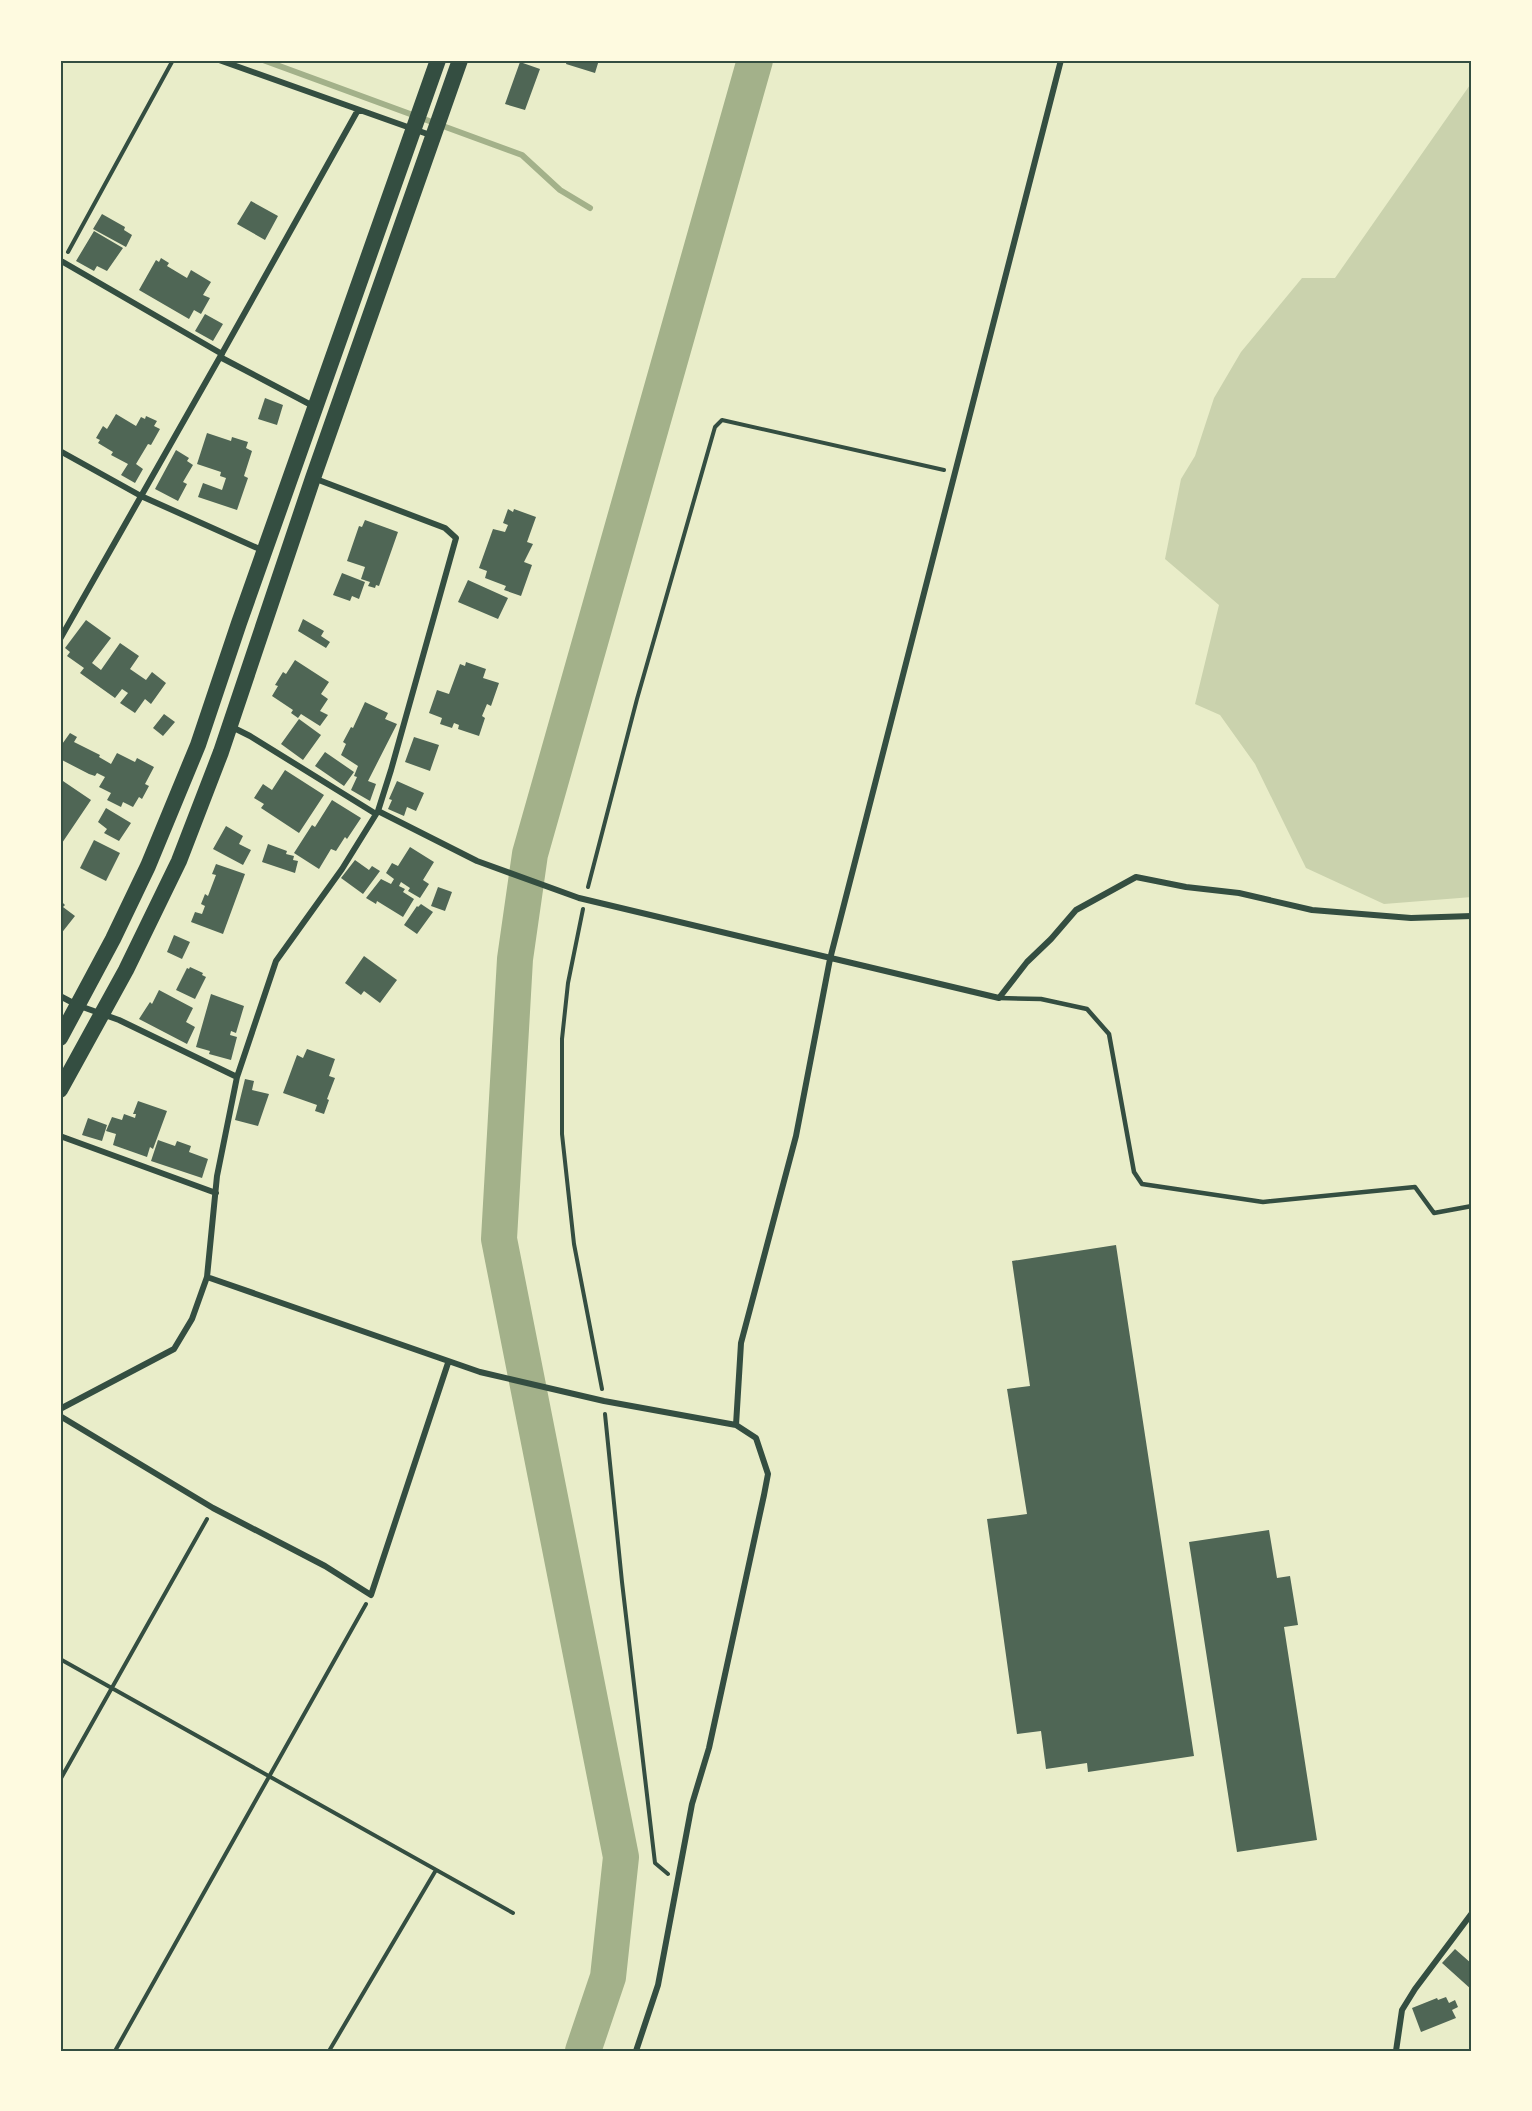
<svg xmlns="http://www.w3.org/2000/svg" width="1532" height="2111" viewBox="0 0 1532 2111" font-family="'Asap Condensed',sans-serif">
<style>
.green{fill:#cad2ad}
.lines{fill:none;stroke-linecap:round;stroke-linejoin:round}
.stream{stroke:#a3b18a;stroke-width:6}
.river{stroke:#a3b18a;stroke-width:36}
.building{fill:#4f6655}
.path{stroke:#344e41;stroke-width:4}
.service{stroke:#344e41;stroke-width:4.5}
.minor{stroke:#344e41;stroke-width:6}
.trunk{stroke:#344e41;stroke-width:16}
.neatline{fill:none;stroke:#344e41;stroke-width:2}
</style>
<rect width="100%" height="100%" fill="#e9edc9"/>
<!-- green -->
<path class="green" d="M1472 82V897L1384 904 1306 868 1255 764 1220 715 1195 704 1219 605 1165 559 1181 479 1195 456 1214 398 1241 352 1302 278H1335Z"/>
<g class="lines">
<!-- stream -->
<path class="stream" d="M263 60 522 155 560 190 590 208"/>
<!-- river -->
<path class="river" d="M583 2051 608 1977 621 1857 499 1239 515 959 530 854 755 60"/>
</g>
<!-- building -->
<path class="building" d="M567 60H599L595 73 566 64Z
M520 62 540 69 525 110 505 104Z
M251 201 278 216 265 240 237 224Z
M102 214 125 227 124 230 132 235 126 247 93 229Z
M94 231 123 248 107 271 97 266 94 271 76 261Z
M161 258 169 263 167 266 187 278 191 270 211 282 203 295 210 298 201 314 194 310 189 319 139 290 156 260 159 262Z
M205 314 223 324 213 341 195 331Z
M265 398 283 405 277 425 258 419Z
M116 414 136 426 141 417 145 419 146 416 157 421 154 426 160 429 151 445 148 444 136 464 143 469 135 483 121 475 128 464 111 455 113 452 98 443 100 440 96 438 103 426 107 429Z
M207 433 231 441 232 437 248 442 246 448 252 451 244 476 248 478 237 510 198 497 203 483 222 490 226 478 220 476 221 472 197 464Z
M176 450 189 458 187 461 193 465 183 482 187 484 178 501 155 489Z
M508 509 513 512 514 509 536 517 527 542 533 544 524 562 532 565 521 596 504 590 506 586 485 578 487 571 479 568 493 529 505 532 508 525 503 523Z
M365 520 398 532 379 586 376 585 375 588 368 586 370 582 361 579 365 567 347 561 359 526 362 527Z
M342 573 365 582 359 599 352 596 350 601 333 595Z
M468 580 508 598 498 619 458 602Z
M303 619 324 631 321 636 330 642 326 648 298 631Z
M86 620 111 638 92 663 101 670 120 643 139 656 130 669 146 680 152 672 166 683 151 704 145 699 135 713 120 703 128 693 122 689 115 698 80 673 84 668 67 656 70 652 65 648Z
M295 660 329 682 321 694 328 699 320 711 328 715 320 726 301 714 298 718 291 713 293 710 272 696 278 686 275 685 283 672 286 674Z
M466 662 486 669 483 678 499 683 491 706 487 704 482 716 485 718 479 736 458 729 459 725 454 723 452 728 440 724 442 718 429 713 437 690 449 694 460 664 465 666Z
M365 702 388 713 385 719 397 724 368 781 376 784 370 801 351 790 357 777 354 776 358 766 341 755 346 744 343 742 351 727 353 728Z
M164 714 175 722 163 736 153 728Z
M299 719 321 735 303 760 281 744Z
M70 733 77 737 74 742 100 755 99 757 111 764 117 753 135 762 137 758 154 767 145 784 149 786 142 799 139 797 133 807 123 802 121 807 107 800 111 793 99 787 105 777 97 773 95 776 89 774 60 759V747Z
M414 737 439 745 430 771 405 762Z
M325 752 354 772 344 786 315 766Z
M285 770 324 795 299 833 261 808 264 804 254 798 263 784 272 790Z
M60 779 91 800 60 846Z
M397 781 424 793 416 811 407 807 404 816 388 809 392 800 389 799Z
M332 800 361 818 347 839 345 837 336 851 331 849 319 869 294 853 312 825 315 827Z
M106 808 131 823 119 841 104 833 107 829 98 822Z
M226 826 243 836 239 844 251 850 243 865 213 849Z
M94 840 120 853 106 881 80 868Z
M268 844 287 851 286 854 294 856 293 860 298 861 295 873 262 862Z
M410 847 434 862 423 880 429 884 420 898 408 891 410 888 401 882 399 886 405 889 403 892 414 899 403 917 377 901 376 904 366 898 381 879 391 884 394 879 386 873 392 863 398 866Z
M355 860 369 870 372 866 380 871 363 894 341 878Z
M216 864 245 874 223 934 191 922 195 912 202 914 205 906 201 904 205 894 208 896 216 875 212 874Z
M438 887 452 892 445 911 431 906Z
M60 900 65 905 63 907 75 916 60 935Z
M421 904 433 912 417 934 404 925 417 906 418 907Z
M174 935 190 942 182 959 167 952Z
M364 956 397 980 380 1003 364 991 361 995 345 983Z
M190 967 203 973 202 975 206 977 195 999 176 990 187 968 189 969Z
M159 990 193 1008 186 1022 195 1027 187 1044 139 1019 150 1002 152 1004Z
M211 994 244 1006 236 1033 231 1031 230 1035 237 1037 231 1060 209 1054 210 1051 196 1047Z
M307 1049 335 1059 329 1076 335 1078 327 1099 329 1100 324 1114 315 1111 317 1105 283 1093 297 1055 303 1058Z
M245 1079 254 1081 252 1090 269 1094 258 1126 235 1120Z
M138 1101 167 1111 153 1149 150 1147 147 1157 113 1145 116 1134 106 1131 112 1117 122 1120 124 1114 135 1118 136 1114H133Z
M88 1118 107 1125 102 1141 82 1135Z
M158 1140 175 1146 177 1141 191 1146 189 1152 208 1159 202 1178 151 1161Z
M1116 1245 1194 1756 1088 1772 1087 1763 1046 1769 1041 1731 1017 1734 987 1519 1027 1514 1007 1389 1030 1386 1012 1261Z
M1269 1530 1277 1578 1290 1576 1298 1625 1284 1627 1317 1840 1237 1852 1189 1542Z
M1455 1949 1472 1964V1990L1442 1963Z
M1446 1997 1449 2003 1455 2000 1458 2007 1452 2010 1456 2018 1421 2032 1412 2008 1437 1998 1438 2000Z"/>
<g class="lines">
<!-- path -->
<path class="path" d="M68 252 173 60
M588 887 637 699 715 427 722 420 944 470
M583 909 568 983 562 1039V1134L574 1244 602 1389
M605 1414 622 1582 655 1863 668 1874
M60 1659 513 1913
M60 1780 207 1519
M115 2051 366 1604
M329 2051 436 1870"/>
<!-- service -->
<path class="service" d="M999 998 1041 999 1087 1009 1109 1034 1134 1172 1142 1184 1263 1202 1415 1187 1434 1213 1472 1206"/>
<!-- minor -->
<path class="minor" d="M219 60 433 136
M63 262 222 354
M220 357 315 407
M60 451 141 496 264 551
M60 639 220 357 358 110
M230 726 250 736 376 814
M378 811 477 861 579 898 999 998 1027 962 1051 939 1076 910 1136 877 1186 887 1239 893 1312 910 1411 918 1472 916
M60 996 77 1005 119 1020 237 1077
M60 1136 216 1193
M207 1277 480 1372 604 1401 736 1425 756 1438 768 1474 764 1495 709 1748 692 1804 658 1985 636 2051
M60 1409 174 1349 192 1319 207 1277 217 1176 237 1077 276 961 342 869 378 811 391 770 456 538 445 528 316 479
M60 1416 213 1508 325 1566 371 1595 448 1363
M736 1425 741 1343 796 1136 830 959 1061 60
M1396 2051 1402 2010 1415 1989 1472 1913"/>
<!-- trunk -->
<path class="trunk" d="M60 1038 113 939 148 866 198 745 239 623 438 60
M60 1090 126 970 179 861 221 752 313 478 460 60"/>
</g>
<!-- border -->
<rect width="1532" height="2111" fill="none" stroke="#fefae0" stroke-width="123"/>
<rect x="62" y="62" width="1408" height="1988" class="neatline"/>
</svg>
